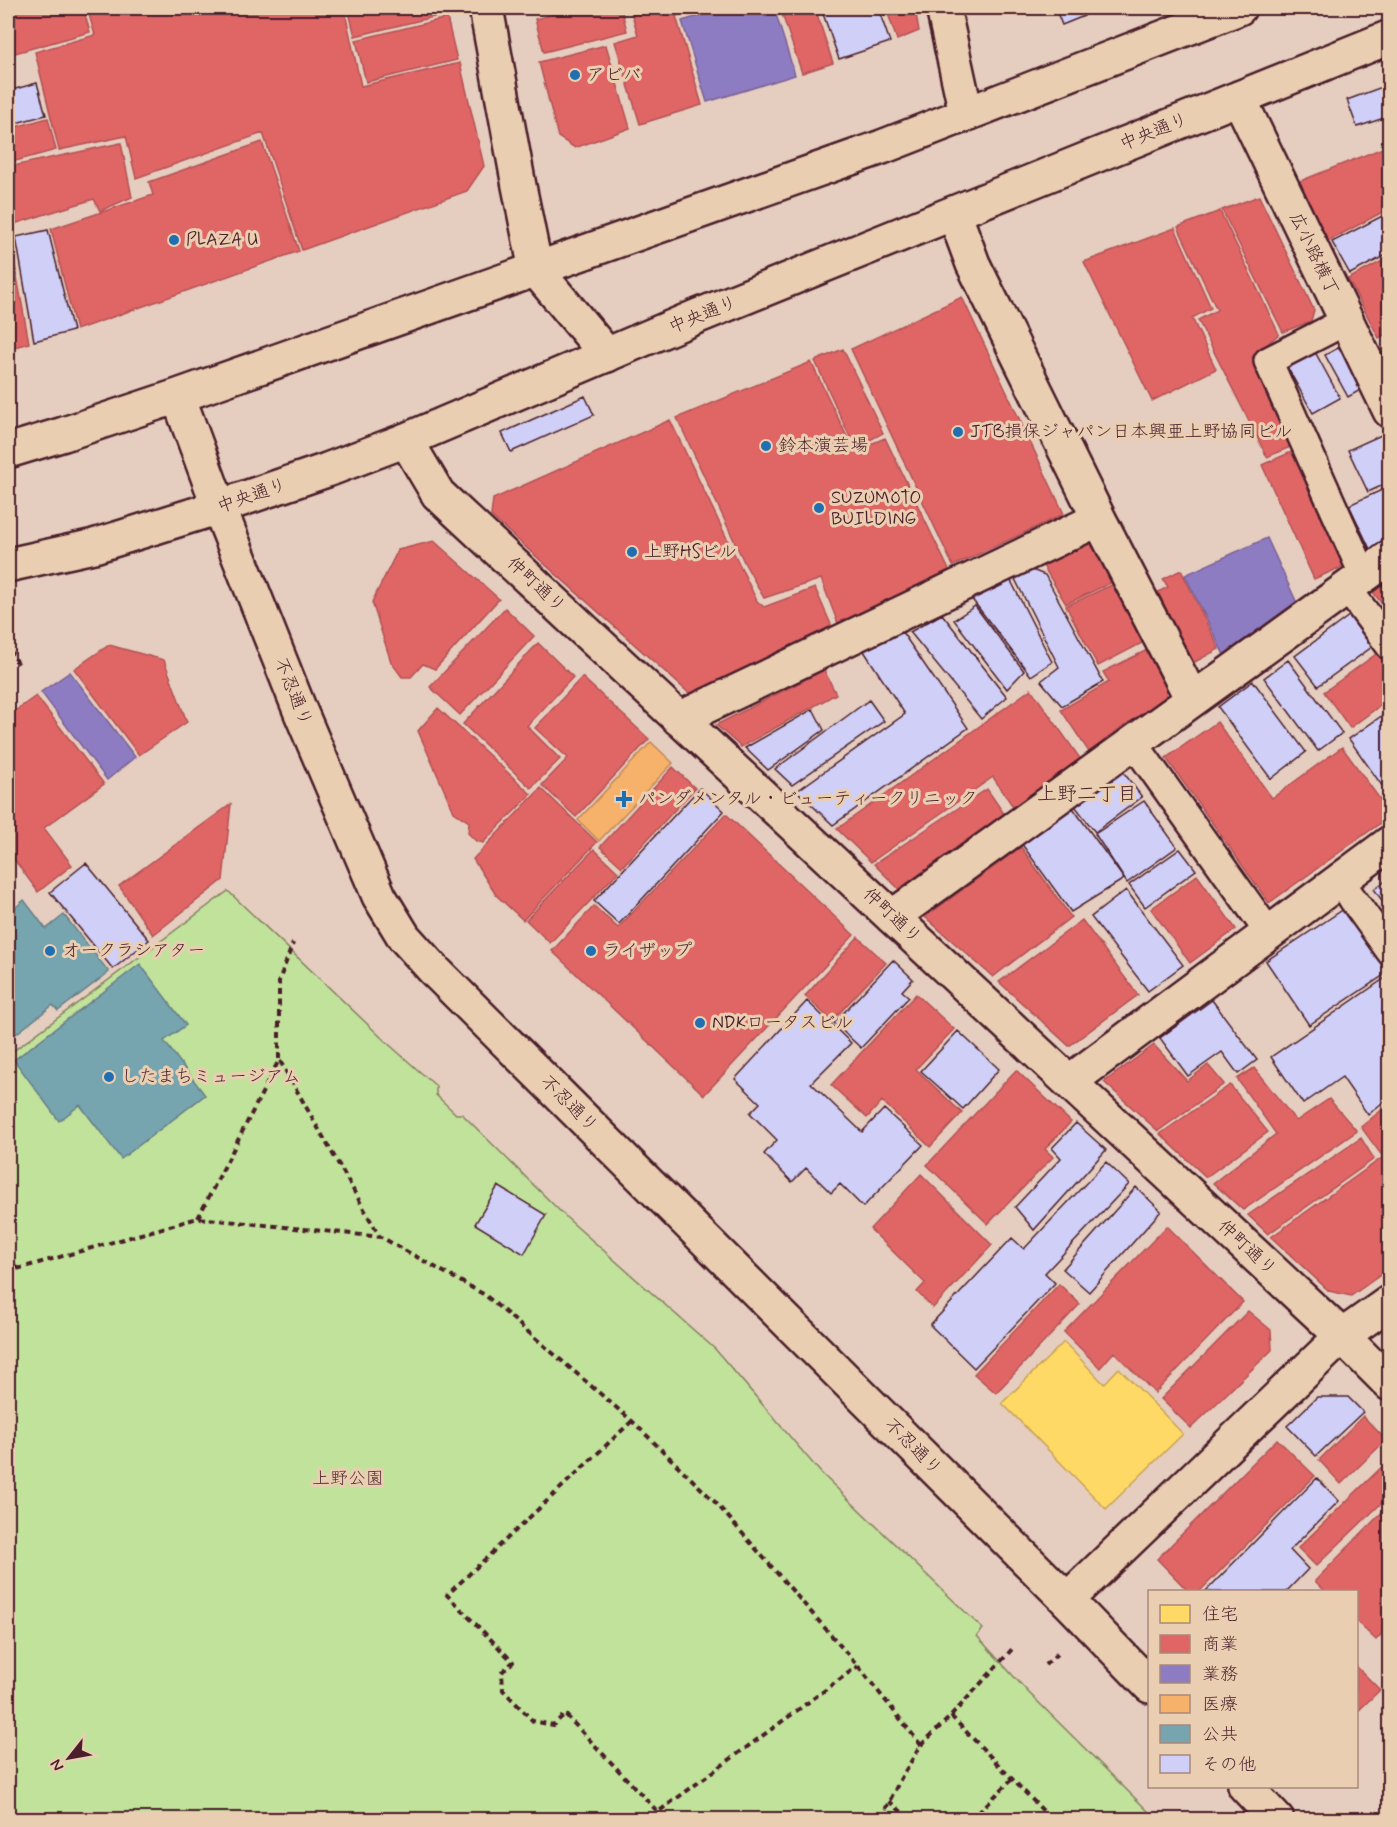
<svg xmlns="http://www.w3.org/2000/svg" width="1397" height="1827" viewBox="0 0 1397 1827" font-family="Mynerve,'Klee One',sans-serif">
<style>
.green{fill:#c1e29a;stroke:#868062;stroke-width:1.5}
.homes{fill:#ffd966;stroke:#c9a154;stroke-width:1.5}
.shops{fill:#e06666;stroke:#b35154;stroke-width:1.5}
.offices{fill:#8e7cc3;stroke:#7a6095;stroke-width:1.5}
.health{fill:#f6b26b;stroke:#c28658;stroke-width:1.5}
.public{fill:#76a5af;stroke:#697d87;stroke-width:1.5}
.building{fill:#d0cff8;stroke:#4a1f2b;stroke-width:1.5}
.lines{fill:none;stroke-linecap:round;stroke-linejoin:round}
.lane-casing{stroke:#4a1f2b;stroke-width:32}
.street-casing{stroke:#4a1f2b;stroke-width:38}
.secondary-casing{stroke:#4a1f2b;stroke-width:38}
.path{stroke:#4a1f2b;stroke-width:4;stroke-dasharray:6 4.5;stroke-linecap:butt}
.lane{stroke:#eaceb1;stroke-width:27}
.street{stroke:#eaceb1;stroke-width:33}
.secondary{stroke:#eaceb1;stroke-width:33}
.poi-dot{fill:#1f6fb2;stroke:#eaceb1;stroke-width:2}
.labels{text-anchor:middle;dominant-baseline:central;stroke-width:6;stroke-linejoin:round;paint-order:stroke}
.poi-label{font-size:18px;fill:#4a1f2b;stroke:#eaceb1;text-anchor:start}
.street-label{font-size:18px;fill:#4a1f2b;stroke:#eaceb1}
.park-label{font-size:18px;fill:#563236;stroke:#eaceb1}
.neighbourhood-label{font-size:20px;fill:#4a1f2b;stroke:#eaceb1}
</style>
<rect width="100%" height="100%" fill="#e5cebf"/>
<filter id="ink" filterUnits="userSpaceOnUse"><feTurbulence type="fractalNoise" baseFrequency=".0167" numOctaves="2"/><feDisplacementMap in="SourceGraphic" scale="12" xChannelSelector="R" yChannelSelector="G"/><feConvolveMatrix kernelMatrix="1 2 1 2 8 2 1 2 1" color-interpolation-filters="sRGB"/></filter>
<g filter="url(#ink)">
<!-- green -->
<path class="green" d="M228 891 384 1040 436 1086V1095L456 1114H462L568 1219 715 1349 821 1473 983 1629 977 1636 1027 1691 1156 1819H8V1055Z"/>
<!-- homes -->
<path class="homes" d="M1064 1342 1104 1384 1119 1368 1183 1434 1106 1509 1002 1403Z"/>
<!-- shops -->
<path class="shops" d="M8 8H83L90 32 8 55Z
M87 8H344L361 86 460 63 484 166 467 191 302 250 263 133 136 178 126 136 59 150 35 52 95 35Z
M348 8H444L446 14 355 36Z
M578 8H621L627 31 544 52 535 19Z
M630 8H703L676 16 702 105 640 124 615 42 638 35Z
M780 8H815L833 63 802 73Z
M886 8H915L919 31 897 40Z
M447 18 457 60 366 82 356 40Z
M606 45 630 128 575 148 558 137 539 62Z
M48 118 56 150 8 163V129Z
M262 142 299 251 76 330 51 229 153 195 149 182Z
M121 143 132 197 100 211 94 199 14 224V231L8 233V167Z
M1390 145V208L1323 244 1293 184Z
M1259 196 1314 310 1311 321 1283 332 1222 210Z
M1220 211 1279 334 1252 357 1290 447 1267 457 1198 320 1217 310 1178 227Z
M1175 228 1211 308 1192 318 1216 369 1152 401 1084 262Z
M8 238H10L29 343 8 349Z
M1390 257V332L1379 338 1348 279Z
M962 297 1064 514 953 566 851 349Z
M843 349 883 433 855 448 815 361Z
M811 362 854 451 885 438 949 570 839 626 821 579 764 598 745 564 677 418Z
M670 420 757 601 764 607 815 588 833 629 690 694 491 516 493 499Z
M1298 449 1351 563 1314 579 1262 465Z
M1100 537 1119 579 1066 604 1042 564Z
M434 541 499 599 435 669 423 664 411 677H402L391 662 372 602 398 550Z
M1181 570 1219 649 1193 663 1158 592 1168 587 1163 579Z
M1390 580V615L1373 592Z
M1118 582 1146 641 1098 666 1066 606Z
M505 608 534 636 460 715 430 687Z
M538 643 573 677 527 726 560 759 531 788 463 724Z
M109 645 164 660 187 722 139 755 74 669Z
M1149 649 1168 684 1165 698 1091 755 1061 710 1109 682 1103 672Z
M1383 649 1390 659V698L1350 728 1324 692Z
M824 670 836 694 741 747 716 725Z
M582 677 649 739 576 817 542 785 568 758 535 728Z
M1031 689 1084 764 1016 811 993 777 871 862 837 829Z
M36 696 104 784 44 828 72 865 38 892 8 851V716Z
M438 708 531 794 483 843 476 841 468 833 469 822 454 812 418 731Z
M1217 722 1272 798 1342 747 1390 813V816L1269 903 1166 758Z
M673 767 695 788 622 867 600 847Z
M541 788 597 842 523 920 496 895 473 859Z
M987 789 1007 818 903 893 874 864Z
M231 804 223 880 153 935 119 886Z
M726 814 854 935 704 1095 552 951 594 906 618 928Z
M1021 847 1071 917 993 977 925 917Z
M594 849 618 872 550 943 526 920Z
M1197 875 1236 929 1190 963 1151 909Z
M1082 920 1138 995 1069 1046 999 982Z
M858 937 886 963 832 1021 805 996Z
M916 994 954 1029 916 1069 962 1113 930 1147 882 1101 867 1118 831 1085Z
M1154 1045 1187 1081 1208 1065 1224 1084 1158 1131 1104 1082Z
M1254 1068 1296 1121 1329 1099 1357 1131 1243 1210 1213 1183 1276 1134 1237 1079Z
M1016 1070 1071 1122 1045 1149 1053 1157 988 1224 927 1165Z
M1230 1085 1268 1132 1206 1177 1160 1134Z
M1390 1103V1268L1351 1296 1329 1291 1271 1237 1383 1157 1361 1127Z
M1361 1138 1374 1159 1268 1234 1248 1215Z
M921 1174 992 1245 933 1308 917 1292 925 1283 870 1229Z
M1167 1226 1243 1302 1155 1393 1114 1352 1100 1368 1064 1332Z
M1059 1284 1080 1304 996 1393 974 1374Z
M1248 1311 1271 1330 1272 1350 1191 1428 1161 1399Z
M1363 1416 1386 1440 1341 1484 1319 1460Z
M1277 1439 1315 1476 1199 1592H1189L1157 1559Z
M1390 1459V1495L1316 1566 1298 1548Z
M1390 1504V1625L1376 1640 1356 1621V1592H1326L1315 1581Z
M1356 1666 1380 1690 1356 1713Z"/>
<!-- offices -->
<path class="offices" d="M726 8H774L795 75 707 102 682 21Z
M1267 538 1297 603 1226 659 1185 575Z
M70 672 135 757 107 780 41 692Z"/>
<!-- health -->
<path class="health" d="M651 742 673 763 599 841 578 820Z"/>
<!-- public -->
<path class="public" d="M24 900 46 929 64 915 109 972 58 1011 53 1005 8 1040V914Z
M140 964 186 1025 164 1041 205 1095 121 1159 80 1105 59 1121 14 1060Z"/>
<!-- building -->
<path class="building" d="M821 8H878L890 42 839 59Z
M1062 8H1080L1084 16 1062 25 1056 10Z
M37 83 46 115 8 125V91Z
M1390 84V116L1357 127 1347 100Z
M1390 212V253L1350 274 1332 242Z
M48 230 73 331 34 341 16 237Z
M1349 342 1371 384 1348 397 1325 355Z
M1314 350 1340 398 1313 413 1286 365Z
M585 396 594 415 511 452 502 433Z
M1390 431V482L1368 492 1348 450Z
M1384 489 1390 502V545L1372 553 1349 505Z
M1032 570 1045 575 1103 682 1062 706 1041 681 1059 667 1014 577Z
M1010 579 1052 662 1031 676 971 598Z
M975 606 1024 671 1007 689 954 620Z
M1353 613 1376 644 1318 686 1295 656Z
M942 614 1007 697 981 719 910 632Z
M900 629 968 728 833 825 797 791 905 714 862 648Z
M1288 660 1342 733 1318 751 1264 678Z
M1253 681 1306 752 1271 779 1218 707Z
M869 700 884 721 792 785 775 769Z
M813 709 824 730 768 770 745 748Z
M1390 710V797L1349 739Z
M1118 765 1142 797 1095 832 1072 802Z
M700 788 724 811 619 924 594 901Z
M1144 801 1177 847 1127 883 1095 834Z
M1073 808 1124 879 1071 912 1021 843Z
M1180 849 1196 870 1145 907 1129 885Z
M86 863 149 940 113 969 50 892Z
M1390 878V912L1374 889Z
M1126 890 1183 965 1148 991 1091 917Z
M1344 909 1387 973 1309 1025 1266 961Z
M893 960 913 979 902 991 909 997 861 1048 834 1023Z
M1388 976 1390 979V1096L1368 1115 1342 1077 1303 1104 1271 1057Z
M1212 1000 1257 1060 1238 1074 1222 1052 1188 1076 1160 1038Z
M807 1001 851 1043 811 1083 862 1132 884 1109 923 1145 863 1207 840 1184 831 1193 806 1168 792 1182 764 1154 777 1140 750 1113 760 1103 735 1079Z
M958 1031 999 1069 963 1109 921 1071Z
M1076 1123 1106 1150 1034 1230 1015 1207 1061 1158 1052 1148Z
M1106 1162 1129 1184 1045 1273 1055 1283 974 1368 930 1325 1012 1238 1024 1249Z
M498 1186 546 1215 524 1254 475 1224Z
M1136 1187 1161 1211 1089 1292 1063 1269Z
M1317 1397H1348L1363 1412 1316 1456 1287 1426Z
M1317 1478 1339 1501 1290 1550 1308 1569 1286 1592H1205Z"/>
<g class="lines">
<!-- lane casing -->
<g class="lane-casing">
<path id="lane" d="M1346 321 1268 361 1364 576
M1347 588 1390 646
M1133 742 1269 933
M1339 880 1390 951"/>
</g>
<!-- street casing -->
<g class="street-casing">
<path id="street" d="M486 8 519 186 536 270 607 355
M943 8 966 113
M1239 98 1390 411
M954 213 973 264 1099 519 1192 699
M406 440 438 494 1342 1336 1390 1384
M679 719 1099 519
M892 917 1390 557
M1069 1082 1390 843
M1067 1600 1342 1336 1390 1302"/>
</g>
<!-- secondary casing -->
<g class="secondary-casing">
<path id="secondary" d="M178 396 219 507 301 713 379 896 404 937 433 969 1067 1600 1150 1686
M8 451 64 434 178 396 882 147 1239 8
M8 565 94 546 219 507 327 470 406 440 698 316 1390 37
M1245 1786 1277 1820"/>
</g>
<!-- path -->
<path class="path" d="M8 654 12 653 20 667
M280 1061 380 1237
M198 1218 279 1060V981L293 943
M8 1255 17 1269
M8 1274 17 1269 198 1218 381 1237 485 1295 632 1421 716 1503 858 1666 921 1745 901 1778 880 1820
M632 1421 447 1595 513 1662 502 1672 503 1690 533 1721 553 1725 565 1714 658 1812 858 1666
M1045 1665 1058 1653
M951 1716 1052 1820
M921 1745 951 1716 1014 1647
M889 1801 911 1820
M971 1820 1012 1779"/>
<!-- lane -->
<use href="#lane" class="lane"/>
<!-- street -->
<use href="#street" class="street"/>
<!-- secondary -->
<use href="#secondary" class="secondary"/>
</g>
</g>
<!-- markers -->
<g class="poi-dot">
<circle cx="575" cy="75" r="6"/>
<circle cx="174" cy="240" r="6"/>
<circle cx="958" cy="432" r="6"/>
<circle cx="766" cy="446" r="6"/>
<circle cx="819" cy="508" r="6"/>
<circle cx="632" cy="552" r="6"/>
<path d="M621 790h6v6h6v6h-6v6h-6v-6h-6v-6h6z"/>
<circle cx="50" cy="951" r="6"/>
<circle cx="591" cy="951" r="6"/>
<circle cx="700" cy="1023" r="6"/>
<circle cx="109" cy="1077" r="6"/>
</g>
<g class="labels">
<!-- poi labels -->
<g class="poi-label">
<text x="587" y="75">アビバ</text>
<text x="186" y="240">PLAZA U</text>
<text x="970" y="432">JTB損保ジャパン日本興亜上野協同ビル</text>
<text x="778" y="446">鈴本演芸場</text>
<text x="831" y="498">SUZUMOTO<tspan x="831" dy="21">BUILDING</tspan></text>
<text x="644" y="552">上野HSビル</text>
<text x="638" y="799">パンダメンタル・ビューティークリニック</text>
<text x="62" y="951">オークラシアター</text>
<text x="603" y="951">ライザップ</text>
<text x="712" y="1023">NDKロータスビル</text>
<text x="121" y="1077">したまちミュージアム</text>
</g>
<!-- street labels -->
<g class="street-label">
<text transform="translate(1154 132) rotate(-22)">中央通り</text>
<text transform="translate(1314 254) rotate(64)">広小路横丁</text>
<text transform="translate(703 315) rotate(-22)">中央通り</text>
<text transform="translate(252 496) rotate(-19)">中央通り</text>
<text transform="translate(536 585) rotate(43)">仲町通り</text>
<text transform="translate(293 692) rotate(68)">不忍通り</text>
<text transform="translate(892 916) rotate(43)">仲町通り</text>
<text transform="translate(569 1104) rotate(45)">不忍通り</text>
<text transform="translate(1247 1248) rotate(43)">仲町通り</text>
<text transform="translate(913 1447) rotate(45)">不忍通り</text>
</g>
<!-- park labels -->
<g class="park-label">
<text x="348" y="1479">上野公園</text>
</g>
<!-- neighbourhood labels -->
<g class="neighbourhood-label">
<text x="1087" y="794">上野二丁目</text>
</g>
</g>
<!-- margin -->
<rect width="1397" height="1827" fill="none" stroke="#eaceb1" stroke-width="30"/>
<rect x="15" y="15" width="1367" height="1797" fill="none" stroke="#4a1f2b" stroke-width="2" filter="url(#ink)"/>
<!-- legend -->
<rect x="1148" y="1590" width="210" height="198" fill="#eaceb1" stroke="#aa887b" stroke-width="1.5"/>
<rect x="1160" y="1605" width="30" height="18" fill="#ffd966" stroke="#aa887b" stroke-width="1.5"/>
<text x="1202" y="1620" font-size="18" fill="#4a1f2b">住宅</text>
<rect x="1160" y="1635" width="30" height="18" fill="#e06666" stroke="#aa887b" stroke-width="1.5"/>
<text x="1202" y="1650" font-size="18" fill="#4a1f2b">商業</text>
<rect x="1160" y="1665" width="30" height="18" fill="#8e7cc3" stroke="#aa887b" stroke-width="1.5"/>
<text x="1202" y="1680" font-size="18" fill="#4a1f2b">業務</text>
<rect x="1160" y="1695" width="30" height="18" fill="#f6b26b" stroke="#aa887b" stroke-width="1.5"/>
<text x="1202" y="1710" font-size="18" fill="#4a1f2b">医療</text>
<rect x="1160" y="1725" width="30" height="18" fill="#76a5af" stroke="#aa887b" stroke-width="1.5"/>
<text x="1202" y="1740" font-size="18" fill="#4a1f2b">公共</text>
<rect x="1160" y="1755" width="30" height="18" fill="#d0cff8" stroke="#aa887b" stroke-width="1.5"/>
<text x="1202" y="1770" font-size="18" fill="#4a1f2b">その他</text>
<!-- north arrow -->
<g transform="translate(69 1758) rotate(239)" stroke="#eaceb1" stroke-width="4.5" paint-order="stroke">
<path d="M0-4.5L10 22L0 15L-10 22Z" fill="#4a1f2b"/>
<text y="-9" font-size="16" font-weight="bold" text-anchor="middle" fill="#4a1f2b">N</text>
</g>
</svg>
